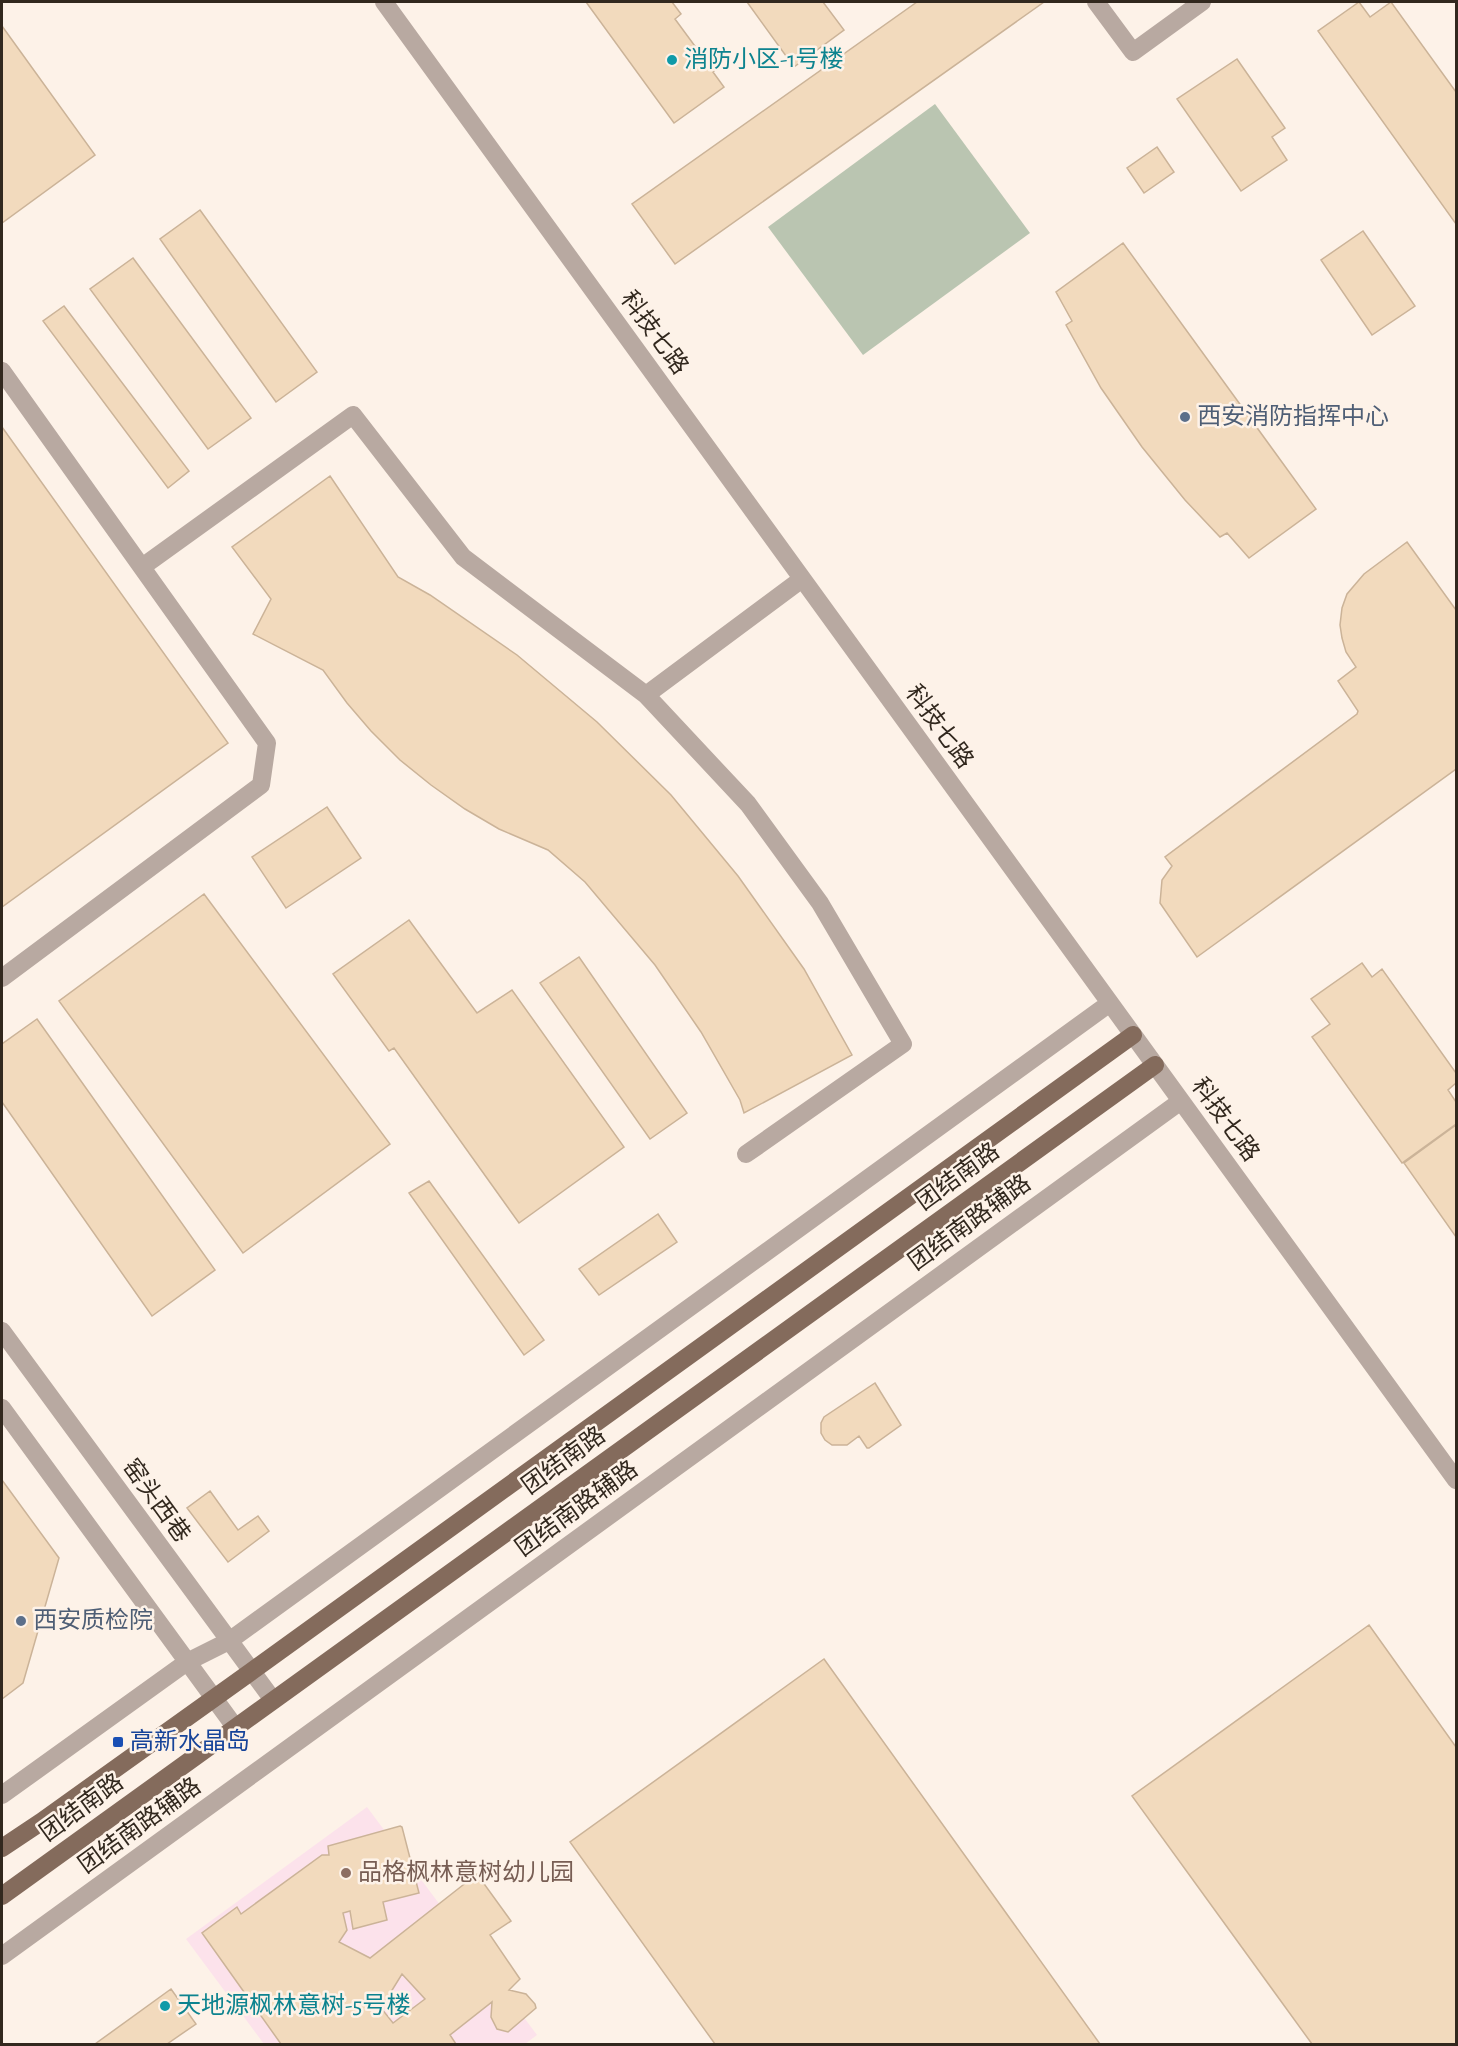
<svg xmlns="http://www.w3.org/2000/svg" width="1458" height="2046" viewBox="0 0 1458 2046" font-family="'Alegreya Sans','Noto Sans SC',sans-serif">
<style>
.education{fill:#fce2eb}
.green{fill:#bac5b1}
.building{fill:#f2dabd;stroke:#cbb398;stroke-width:1.5;fill-rule:evenodd}
.lines{fill:none;stroke-linecap:round;stroke-linejoin:round}
.minor{stroke:#b8a9a1;stroke-width:18}
.major{stroke:#846b5c;stroke-width:18}
.culture-dot{fill:#0f9aa8;stroke:#fdf2e8;stroke-width:2}
.service-dot{fill:#5c6f8a;stroke:#fdf2e8;stroke-width:2}
.transit-dot{fill:#1a4fb4;stroke:#fdf2e8;stroke-width:2}
.education-dot{fill:#8d6e63;stroke:#fdf2e8;stroke-width:2}
.labels{text-anchor:middle;dominant-baseline:central;stroke-width:5;stroke-linejoin:round;paint-order:stroke}
.culture-label{font-size:24px;fill:#0d838f;stroke:#fdf2e8;text-anchor:start}
.street-label{font-size:24px;fill:#32281e;stroke:#fdf2e8}
.service-label{font-size:24px;fill:#4e5e75;stroke:#fdf2e8;text-anchor:start}
.transit-label{font-size:24px;fill:#164399;stroke:#fdf2e8;text-anchor:start}
.education-label{font-size:24px;fill:#785e54;stroke:#fdf2e8;text-anchor:start}
</style>
<rect width="100%" height="100%" fill="#fdf2e8"/>
<!-- education -->
<path class="education" d="M367 1807 537 2035 525 2044H264L186 1939Z"/>
<!-- green -->
<path class="green" d="M935 104 1030 233 863 355 768 227Z"/>
<!-- building -->
<path class="building" d="M586 2H672L681 14 675 19 700 53 707 48 720 66 713 72 724 87 674 123Z
M747 2H823L844 30 794 67Z
M917 2H1044L675 264 632 204Z
M1359 2 1370 17 1391 2 1456 92V224L1318 31Z
M2 26 95 155 2 223Z
M1237 59 1285 128 1272 137 1287 160 1241 191 1177 99Z
M1157 147 1174 172 1144 193 1127 168Z
M200 210 317 372 276 402 160 239Z
M1363 231 1415 306 1372 335 1321 260Z
M1123 243 1316 509 1249 558 1227 533 1220 537 1185 500 1142 447 1101 388 1066 325 1072 321 1056 292Z
M133 258 251 418 208 449 90 289Z
M64 306 189 471 168 488 43 321Z
M2 427 228 743 2 907Z
M330 476 398 577 430 595 517 655 597 722 671 795 738 876 804 969 852 1055 744 1113 740 1100 701 1032 655 965 585 882 548 850 499 829 465 809 431 785 400 760 371 731 347 703 323 670 253 634 271 599 232 547Z
M1407 542 1456 610V769L1197 957 1160 903 1162 880 1172 866 1165 857 1357 714 1358 711 1338 681 1356 667 1346 652 1342 638 1340 625 1342 608 1347 594 1364 574Z
M327 807 361 858 286 908 252 857Z
M204 894 390 1144 243 1253 59 1001Z
M409 920 477 1013 512 990 624 1147 519 1223 394 1048 389 1051 333 974Z
M579 957 687 1113 650 1139 540 983Z
M1362 963 1372 977 1382 969 1456 1073V1083L1448 1090 1456 1102V1124L1402 1163 1312 1037 1330 1024 1311 999Z
M37 1019 215 1270 152 1316 2 1102V1044Z
M1456 1125V1237L1404 1163Z
M429 1181 544 1340 524 1355 409 1193Z
M658 1214 677 1242 599 1295 579 1269Z
M875 1383 901 1425 869 1448H867L859 1436 847 1445H832L825 1440 821 1433V1423L824 1417Z
M2 1480 59 1558 23 1683 2 1699Z
M210 1491 238 1530 258 1516 269 1531 228 1562 187 1508Z
M1369 1625 1456 1747V2044H1312L1132 1796Z
M824 1659 1100 2044H715L570 1842Z
M400 1826 402 1827 419 1893 383 1902 387 1920 353 1929 350 1911 343 1913 347 1930 339 1942 370 1958 477 1874 511 1921 490 1935 520 1979 509 1990 526 1994 535 2004 536 2008 508 2032 497 2029 491 2017 492 2002 450 2035 456 2044H281L202 1933 237 1907 241 1914 322 1855H329L328 1846ZM402 1974 425 1999 393 2023 381 2008Z
M171 1989 196 2024 167 2044H95Z"/>
<g class="lines">
<!-- minor -->
<path class="minor" d="M384 2 1456 1480
M1096 2 1133 52 1202 2
M2 371 267 743 261 785 2 978
M142 567 353 415 463 557 646 695 748 804 820 903 903 1044 746 1154
M646 695 802 579
M2 1331 273 1700
M2 1408 235 1727
M2 1795 187 1662 229 1641 1110 1003
M2 1956 1181 1101"/>
<!-- major -->
<path class="major" d="M2 1848 41 1822 252 1671 1133 1035
M2 1896 1155 1065"/>
</g>
<!-- markers -->
<g class="culture-dot">
<circle cx="672" cy="60" r="6"/>
<circle cx="165" cy="2006" r="6"/>
</g>
<g class="service-dot">
<circle cx="1185" cy="417" r="6"/>
<circle cx="21" cy="1621" r="6"/>
</g>
<rect class="transit-dot" x="112" y="1736" width="12" height="12" rx="3"/>
<circle class="education-dot" cx="346" cy="1873" r="6"/>
<g class="labels">
<!-- culture labels -->
<g class="culture-label">
<text x="684" y="60">消防小区-1号楼</text>
<text x="177" y="2006">天地源枫林意树-5号楼</text>
</g>
<!-- street labels -->
<g class="street-label">
<text transform="translate(654 333) rotate(54)">科技七路</text>
<text transform="translate(939 727) rotate(54)">科技七路</text>
<text transform="translate(1225 1120) rotate(54)">科技七路</text>
<text transform="translate(958 1177) rotate(-36)">团结南路</text>
<text transform="translate(970 1223) rotate(-36)">团结南路辅路</text>
<text transform="translate(564 1461) rotate(-36)">团结南路</text>
<text transform="translate(156 1501) rotate(54)">窑头西巷</text>
<text transform="translate(577 1509) rotate(-36)">团结南路辅路</text>
<text transform="translate(82 1808) rotate(-36)">团结南路</text>
<text transform="translate(140 1826) rotate(-36)">团结南路辅路</text>
</g>
<!-- service labels -->
<g class="service-label">
<text x="1197" y="417">西安消防指挥中心</text>
<text x="33" y="1621">西安质检院</text>
</g>
<!-- transit labels -->
<g class="transit-label">
<text x="130" y="1742">高新水晶岛</text>
</g>
<!-- education labels -->
<g class="education-label">
<text x="358" y="1873">品格枫林意树幼儿园</text>
</g>
</g>
<!-- border -->
<rect width="1458" height="2046" fill="none" stroke="#32281e" stroke-width="6"/>
</svg>
